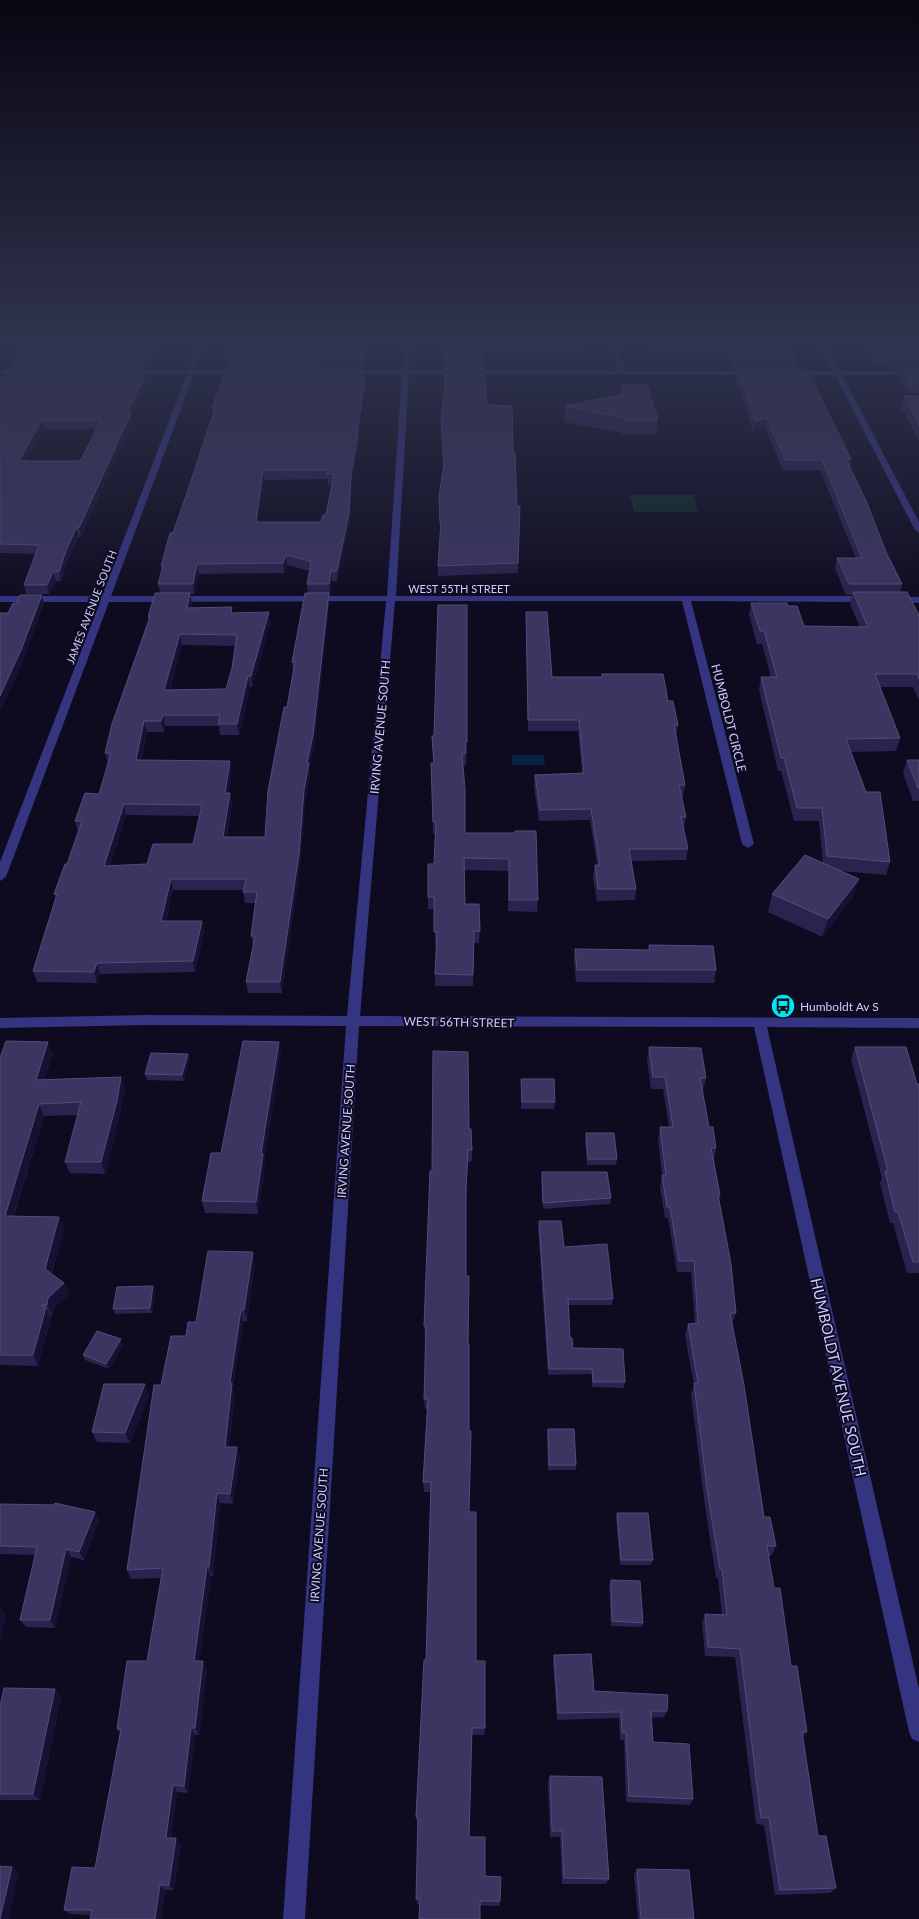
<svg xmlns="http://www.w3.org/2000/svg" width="919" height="1919" viewBox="0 0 919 1919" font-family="Lato,sans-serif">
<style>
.green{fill:#0e2a28}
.water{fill:#092345}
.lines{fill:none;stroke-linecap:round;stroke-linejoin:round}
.minor{fill:#343481;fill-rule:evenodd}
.wall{fill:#29234e;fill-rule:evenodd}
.shaded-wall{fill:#171234}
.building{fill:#3b3561;stroke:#524c7a;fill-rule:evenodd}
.labels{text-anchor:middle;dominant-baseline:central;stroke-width:4;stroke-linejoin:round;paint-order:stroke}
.far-street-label{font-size:11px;fill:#cecaff;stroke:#0e0b20}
.street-label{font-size:12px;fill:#cecaff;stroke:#0e0b20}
.poi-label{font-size:12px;fill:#cecaff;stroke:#0e0b20;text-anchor:start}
.near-street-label{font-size:15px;fill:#cecaff;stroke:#0e0b20}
</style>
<rect width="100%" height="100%" fill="#0e0b20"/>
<!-- green -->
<path class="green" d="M630 495H694L698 512H634Z"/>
<!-- water -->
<path class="water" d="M512 755H544L545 765H512Z"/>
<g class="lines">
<!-- minor -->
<path class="minor" d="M199 344H205L196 370H242L245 372 242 374H194L111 596H387L402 374H347L345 373V371L402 370 404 344H410L409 370 617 371 612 344H618L624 371H752L755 373 752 375 409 374 396 596H867L872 599 867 602 691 601 754 844 748 848 742 844 682 601H395L360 1016 919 1018V1028L767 1027 919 1689V1742L912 1739 909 1732 754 1027 359 1026 305 1919H283L346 1026 147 1025 0 1028V1018L147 1015 347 1016 386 601 109 602 6 877 0 881V862L100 602H0V596H102L187 374H129L126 372 129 370H189Z
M819 344H825L840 371H919V375H842L919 522V533L915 530 835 375H787L784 373 787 371H833Z
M0 370H22L25 372 22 374H0Z
M894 597H919V603L891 602 889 600Z"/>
</g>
<!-- wall -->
<path class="wall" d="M160 344 150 368H145L147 381 131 416 132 422 81 537H79L68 560 61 581H56L49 594H26L24 585 36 554 0 553V380L14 368 13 363 16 358 14 353ZM44 429H97L80 461H26Z
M227 344H367L364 368H362L363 377 366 386 358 434 359 442 351 484 350 523 337 581H332L330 594H329V603L314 746 309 767 310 774 305 802 300 865 282 993H248L246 982 253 946 251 936 255 903H245L243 890H173L166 921H202L204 933 195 972 100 974 97 983 37 982 33 971 56 899 54 894 67 864 78 832 75 821 99 794 108 764 105 753 149 621 148 617 160 593 158 584 162 572 161 566 173 533 213 414 212 408 231 367 230 361H224L223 354ZM328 479V484H332L326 515 321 522H258L264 480ZM287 565 310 571 307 584 308 593 292 662 293 673 265 837H227L232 804 230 793H228L231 772 141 760 147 732H164L165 726H219L220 735H239L250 687H252L271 622 233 613 191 608 192 604 190 594H194L199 574 284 573ZM182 645 236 646 232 668 226 689 170 690ZM126 815 199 816 193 844 147 864 110 866Z
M442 344H578L579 350V357L547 356V354H482L483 368 487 405 513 454 517 506H520L518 573 438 576V566L440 532 439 497 443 466 441 418 445 385 444 358H442Z
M651 344H790L797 360 796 368 804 374 851 459 850 467 886 552 902 584 900 592 919 615V700L913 687H880L900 738 896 751 851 752 890 862 886 875 841 871 859 879 853 897 822 937 768 912 772 894 823 863 819 821H794L781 771H778L759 690 761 677H771L762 644H757L749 615 751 603 788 606 804 626 860 627 850 604 852 595H846L835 568 837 558H856L820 470H783L765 427 753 432 741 390H739L735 377 736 369H733L727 350H686L685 359H656Z
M860 344H919V393H908L899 377 901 369H894L891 363H870Z
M622 385 658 420 656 435H623V433L564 422 565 406 621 395Z
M904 396H919V441L901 407Z
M526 612 552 677H601L602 674 668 701 678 725 676 736 685 785 683 796H681L686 817 684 828H683L688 849 686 860 631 861 636 889 635 900 597 901 593 877 595 865H597L590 820 539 821 534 786 535 775 582 773 578 731H528Z
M432 736 467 742 466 765H463L465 833H515L538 900 537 912 508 911 509 871 464 870 465 904 480 931 479 943H474L473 986H435V974L437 944H435L434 909H428V897L434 864 435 834H433L431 763H433Z
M907 760H919V801H913L903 773Z
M649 945 716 970 714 983 576 982 574 961 575 949 648 950Z
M649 1047 706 1078 703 1090H702L709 1127 716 1148 714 1160 720 1195 719 1200 736 1313 732 1324 764 1517 776 1546 771 1556H768L774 1588 791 1666 807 1732 803 1737 818 1836 836 1888 830 1893 775 1895 764 1825 756 1824 735 1657 705 1656 702 1623 705 1614 722 1615 718 1578H716L704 1499 691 1394 694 1385 685 1335 688 1324H695L691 1272H677L668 1218H665L660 1187 662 1175 658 1139 660 1127H669L663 1089H651L647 1059Z
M855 1047 917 1084H919V1273H907L893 1223H890L880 1183 882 1178 851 1059Z
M53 1054 44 1080 125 1089 120 1113 105 1174 70 1173 65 1162 78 1115 44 1116 14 1216 59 1217 64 1228 52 1274 64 1283 69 1294 53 1309 52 1316H50L51 1318 38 1366 0 1365V1058Z
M188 1054 189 1060 184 1081 147 1080 145 1074Z
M281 1054 264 1161 265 1166 258 1214 205 1213 202 1201 221 1153Z
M521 1079 555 1102 554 1109H521Z
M469 1129 472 1150V1161L468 1162 466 1199V1276L468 1344 469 1512 476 1661 485 1728 484 1735H472L469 1837 485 1876 500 1901V1906L417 1904 416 1899 418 1823H417L416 1817 426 1660 431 1492H424L423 1482 427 1409H425L424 1399 426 1337H425L424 1326 432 1171Z
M586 1133 617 1159 616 1165H587L585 1139Z
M542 1172 611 1198 610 1204 543 1209 541 1178Z
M539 1221 613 1299 612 1305H568L570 1338 573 1348 625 1382 624 1388 592 1387V1374L548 1375 538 1227Z
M255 1263 247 1321H243L233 1388 235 1394 229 1447 240 1457 233 1504 220 1503 213 1576H211L199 1661 207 1669 199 1735H195L188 1793 177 1792 171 1838 181 1844 174 1890H165L161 1919H90L91 1915 70 1914 64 1910 95 1868 120 1733 117 1729 147 1661 161 1578 131 1579 127 1570 161 1385 186 1336 196 1322Z
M155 1291 152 1313 115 1314 113 1309Z
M123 1345 109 1369 85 1360 83 1355Z
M149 1395 130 1443 97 1442 92 1432Z
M548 1429 576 1465V1470H548L547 1434Z
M0 1504 99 1520 84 1560 71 1557 55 1628 26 1627 20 1620 35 1555 0 1554Z
M617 1513 653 1560 651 1565H620L616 1518Z
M611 1580 643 1623 641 1627 611 1626 609 1585Z
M554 1655 594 1691 667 1711 664 1717 651 1718 653 1742 693 1799 690 1805 626 1802 624 1740H620L619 1718 557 1720 553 1662Z
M61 1697 40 1800H0V1706Z
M550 1776 609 1879 606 1884H562L560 1837H550L548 1783Z
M637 1869 694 1919H638L634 1875Z"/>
<!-- shaded-wall -->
<path class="shaded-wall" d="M157 344H160L150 368 149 363Z
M366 344H367L364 368V361Z
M145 368 147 381 131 416 132 422 81 537 79 528Z
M365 377 366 386 358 434 359 442 351 484 350 523 337 581V571Z
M767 418 765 427 753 432 755 422Z
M42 420 44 429 22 469 19 461Z
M263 470 264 480 257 532 256 522Z
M76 528 79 537 68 560 61 581 59 572 66 551Z
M286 555 287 565 284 573 283 563Z
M197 564 199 574 194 594 193 584Z
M331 571 332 581 330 594 329 584Z
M53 572 56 581 49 594 47 585Z
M190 593 192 604 189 618 187 608Z
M329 593V603L314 746 309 767 310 774 305 802 300 865 282 993 280 982 307 763Z
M42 595 44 604 24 660 0 712V696Z
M269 612 271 622 252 687 251 676Z
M180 634 182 645 167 700 164 690Z
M248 676 250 687 239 735 237 724Z
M163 715 165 726 164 732 161 721Z
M144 721 147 732 138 771 136 760Z
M230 761 231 772 227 804 225 793Z
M230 793 232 804 225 849 223 837Z
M124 804 126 815 107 877 104 866Z
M171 879 173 890 163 932 161 921Z
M859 879 853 897 822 937 828 919Z
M202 921 204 933 195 972 193 961Z
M97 963 100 974 97 983 94 972Z
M48 1042 53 1054 41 1092 36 1080Z
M279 1042 281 1054 264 1161 265 1166 258 1214 256 1202 261 1154Z
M188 1054 189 1060 184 1081 182 1075Z
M121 1077 125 1089 120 1113 105 1174 101 1162Z
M39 1104 44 1116 10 1227 5 1216Z
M59 1217 64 1228 50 1280 45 1269Z
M253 1252 255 1263 247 1321 244 1310Z
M64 1283 69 1294 53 1309 52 1316 47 1305 48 1298Z
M153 1286 155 1291 152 1313 150 1308Z
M46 1307 51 1318 38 1366 33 1355Z
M241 1310 243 1321 233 1388 235 1394 228 1457 225 1447 230 1383Z
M121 1339 123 1345 109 1369 106 1364Z
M145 1384 149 1395 130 1443 125 1433Z
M237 1447 240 1457 233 1504 230 1494Z
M217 1493 220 1503 213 1576 209 1567Z
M95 1512 99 1520 84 1560 79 1552Z
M66 1549 71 1557 55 1628 50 1620Z
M207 1567 211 1576 198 1669 194 1661Z
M0 1608 6 1615 0 1642Z
M203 1661 207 1669 199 1735 195 1728Z
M55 1689 61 1697 40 1800 33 1794Z
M191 1728 195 1735 188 1793 184 1786Z
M173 1785 177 1792 170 1844 166 1838Z
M176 1838 181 1844 174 1890 169 1885Z
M12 1867 19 1872 9 1919H0Z
M160 1885 165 1890 161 1919H155Z"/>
<!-- building -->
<path class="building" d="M20 344H157L149 363H13L17 356H15L17 353H14Z
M227 344H366L364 361H230L233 354H223Z
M442 344H578L579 350H548L547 347H482L483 362H444V352H442Z
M655 344H684L686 350H657Z
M729 344H790L797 360H734Z
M867 344H919V361L896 360 893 354H872Z
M227 367 362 368 361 377H365L357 432 358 433 351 475 349 513 337 571H331L329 584H307L311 563H310V561L286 555 283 563 197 564 193 584H158L163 566H161L170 533H173L188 490 215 408H212ZM263 470H328L327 474H334L326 515H323L321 522H256Z
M8 368H145L143 373H146L127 413H131L79 528H76L66 551 59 572H53L47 585H24L39 545 0 544V380ZM42 420H101L80 461H19Z
M444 368H484L487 405 512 406 513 454 515 453 517 506H520L518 563 438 566 441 522H440L439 497 444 464 441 418 445 383Z
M737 368H801L804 374H809L851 459H846L867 503 886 552 902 584H849L837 558H862L822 460H785L767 418 755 422 742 380H740Z
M901 368H919V384H910Z
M622 385H647L658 420H624V418L565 406 624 394Z
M904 396H919V425Z
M853 592H907L919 615V679L917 674H875L900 738 846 739 866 792H880L890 862 827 856 822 808H797L784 758H781L761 677H777L764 631H760L751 603H787L788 606H797L804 626 868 627Z
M155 593H190L187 608 232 607 231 613 269 612 251 676H248L237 724H218L220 715H163L161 721H144L136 760 230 761 225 793H230L223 837H265L268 791 284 707H287L295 662H292L305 593H329L313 735 307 763H309L304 790 299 854 280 982H246L255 936H251L257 892H243L246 879H171L161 921H202L193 961 97 963 94 972 33 971 57 894H54L65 864H67L82 821H75L85 793 99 794 111 753H105L112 724 150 617H148ZM180 634 237 635 232 668 226 689 164 690ZM124 804 202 805 193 844H153L147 864 104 866Z
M20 595H42L21 650 0 696V613H8L13 603H17Z
M438 605H467V742H465L466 753 462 754 465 789V833H515V831H536L538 900H509V859L464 858 465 904H479L480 931H474L473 975 435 974 437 932H434V897H428V864H434L436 822H433L431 763H434L432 736H434Z
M526 612H547L552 677H602V674H663L668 701H673L678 725H674L685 785H679L686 817H681L688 849H629L636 889H598L595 865H600L591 809 540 810 535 775 584 773 579 720H528Z
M907 760H919V788H918Z
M805 855 859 879 828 919 772 894Z
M649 945 713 946 716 970H577L575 949 650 950Z
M6 1041 48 1042 36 1080 121 1077 117 1101 101 1162H65L81 1102 39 1104 5 1216 59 1217 45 1269 64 1283 48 1298 47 1305H41L46 1307 33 1355H0V1058Z
M243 1041 279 1042 261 1154H263L256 1202 202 1201 211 1153H221Z
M649 1047 701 1048 706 1078H700L709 1127H713L716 1148H711L720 1195H718L731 1264 736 1313H730L744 1385 764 1517H770L776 1546H767L774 1588H780L791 1666H797L807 1732H802L818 1836H826L836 1888 780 1890 769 1818H761L740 1649 708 1647 705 1614 727 1615 722 1569H720L707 1489 694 1383H698L688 1324 698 1323 694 1261H679L670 1207H667L662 1175H666L660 1127H673L665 1077H653Z
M855 1047H906L917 1084H919V1262H913L898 1212H895L885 1171H888Z
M433 1051 468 1052 469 1129H471L472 1150H468L466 1189V1276H469L468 1344H469V1431H471L469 1512H476V1661H485V1728H472L469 1837H485V1876L501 1877 500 1901H480V1919H419L420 1899H416L418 1817H416L424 1660H426L431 1482H423L428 1399H424L426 1326H424L430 1171H432Z
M151 1053 188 1054 182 1075 145 1074Z
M521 1079H554L555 1102H522Z
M586 1133H614L617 1159H588Z
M542 1172H607L611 1198 543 1203Z
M539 1221H561L564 1247 607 1244 613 1299H568L570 1338H572L573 1348 623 1349 625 1382H593L592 1369H549Z
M208 1251 253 1252 244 1310H241L230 1383H232L225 1447H237L230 1494 217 1493 209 1567H207L194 1661H203L195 1728H191L184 1786 173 1785 166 1838H176L169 1885H160L155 1919H90L92 1910H64L72 1867 95 1868 121 1729H117L127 1661H147L163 1568 127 1570 154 1385H161L171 1336H186L188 1322H196Z
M153 1286 150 1308 113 1309 117 1287Z
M97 1331 121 1339 106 1364 83 1355Z
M104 1384H145L125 1433 92 1432Z
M548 1429H574L576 1465H549Z
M55 1503 95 1512 79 1552 66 1549 50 1620H20L37 1547 0 1546V1504L54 1505Z
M617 1513H648L653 1560H621Z
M611 1580 640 1581 643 1623 612 1621Z
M591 1654 594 1691 668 1695 667 1711H651L653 1742 689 1744 693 1799 629 1796 626 1733H622L621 1712 558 1713 554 1655Z
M4 1688 55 1689 33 1794H0V1706Z
M550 1776 602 1777 609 1879 564 1878 562 1831H552Z
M0 1866 12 1867 0 1919Z
M637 1869 689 1870 694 1919H641Z"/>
<!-- sky -->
<linearGradient id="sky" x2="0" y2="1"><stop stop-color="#080612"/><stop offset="0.56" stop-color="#30344e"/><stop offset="1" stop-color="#30344e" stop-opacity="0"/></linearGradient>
<rect width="919" height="612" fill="url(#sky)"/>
<!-- icons -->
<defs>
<g id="bus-disc" transform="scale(1.25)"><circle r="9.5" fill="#00e6f5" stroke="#0e0b20"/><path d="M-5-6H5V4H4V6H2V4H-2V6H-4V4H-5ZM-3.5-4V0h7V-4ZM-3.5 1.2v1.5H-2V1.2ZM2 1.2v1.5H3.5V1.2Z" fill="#111"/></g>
</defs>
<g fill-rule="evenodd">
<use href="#bus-disc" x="783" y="1006"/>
</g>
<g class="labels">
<!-- far-street labels -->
<g class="far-street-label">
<text x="459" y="588">WEST 55TH STREET</text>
<text transform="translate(91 607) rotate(-69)">JAMES AVENUE SOUTH</text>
</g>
<!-- street labels -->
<g class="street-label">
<text transform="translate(729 718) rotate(76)">HUMBOLDT CIRCLE</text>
<text transform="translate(380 727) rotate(-85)">IRVING AVENUE SOUTH</text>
<text transform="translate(459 1022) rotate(1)">WEST 56TH STREET</text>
<text transform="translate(346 1131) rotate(-86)">IRVING AVENUE SOUTH</text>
<text transform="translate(319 1535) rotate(-86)">IRVING AVENUE SOUTH</text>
</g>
<!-- poi labels -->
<g class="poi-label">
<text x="800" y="1006">Humboldt Av S</text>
</g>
<!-- near-street labels -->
<g class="near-street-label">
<text transform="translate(839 1377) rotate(77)">HUMBOLDT AVENUE SOUTH</text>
</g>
</g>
</svg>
